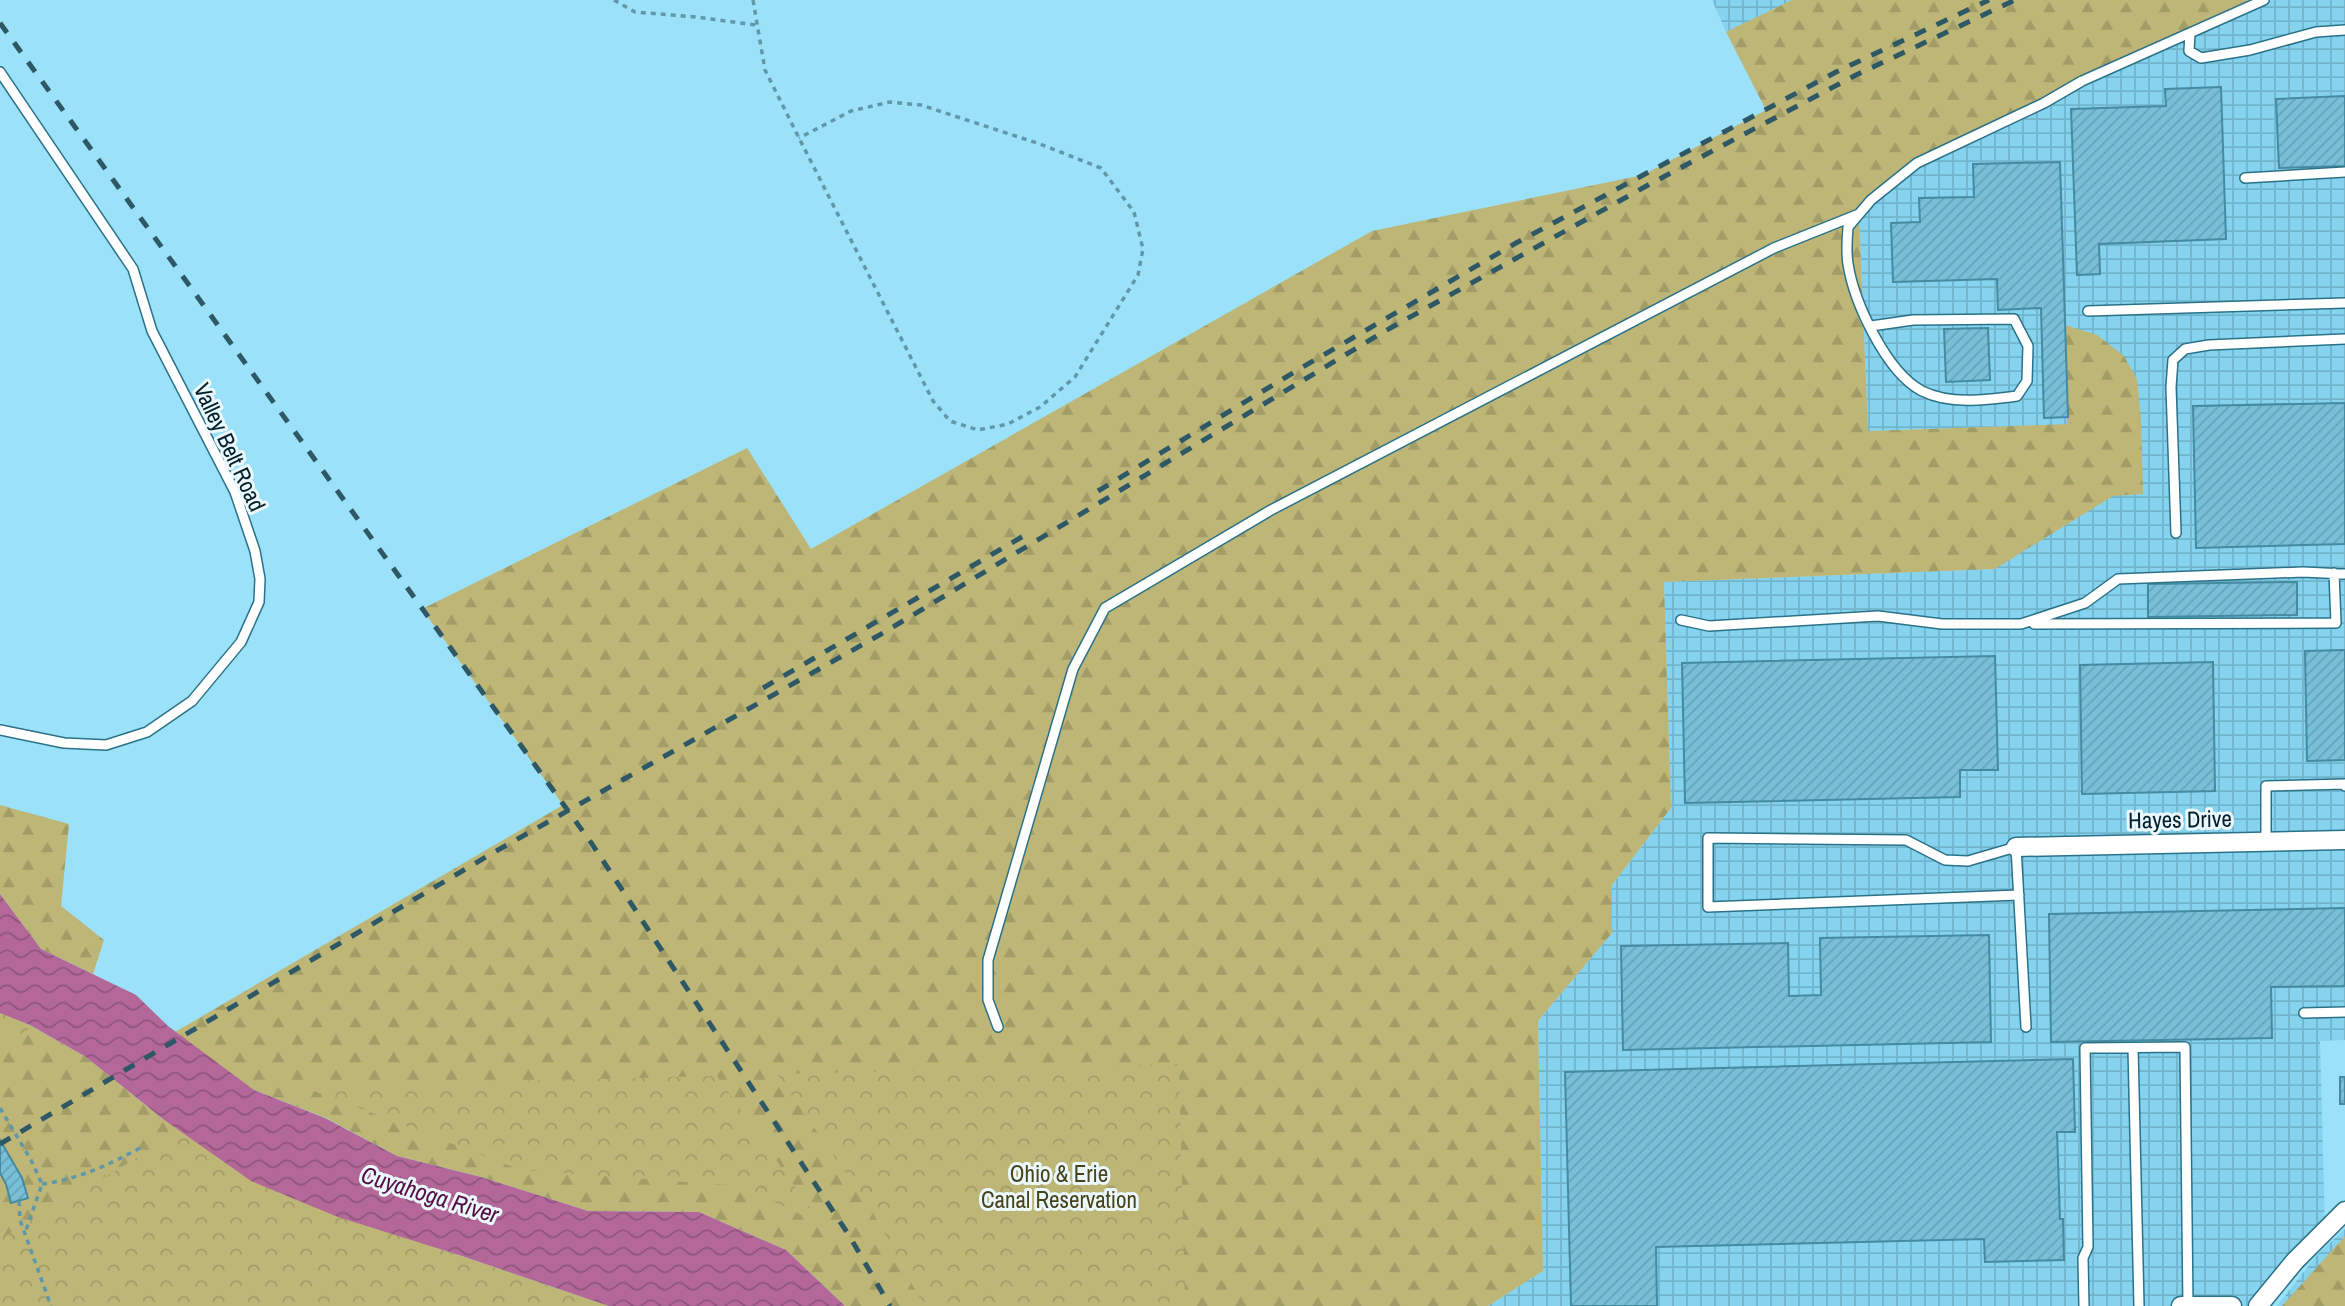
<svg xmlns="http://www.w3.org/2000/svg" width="2345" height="1306" viewBox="0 0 2345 1306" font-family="'Archivo Narrow',sans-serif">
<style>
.industrial{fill:url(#industrial-grid)}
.forest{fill:url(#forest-firs)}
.park{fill:url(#park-crowns)}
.water{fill:url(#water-waves)}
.building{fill:url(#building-hatch);stroke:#448aa1;stroke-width:2}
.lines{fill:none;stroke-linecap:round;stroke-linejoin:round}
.service-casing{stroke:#2a7288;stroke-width:12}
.minor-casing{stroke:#2a7288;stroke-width:21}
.path{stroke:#6098aa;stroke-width:3.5;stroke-dasharray:5 5;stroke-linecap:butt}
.service{stroke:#fff;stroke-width:9}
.minor{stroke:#fff;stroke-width:18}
.rail{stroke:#2e5866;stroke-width:5;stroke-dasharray:12 12;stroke-linecap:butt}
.labels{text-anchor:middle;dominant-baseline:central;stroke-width:6;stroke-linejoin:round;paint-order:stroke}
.street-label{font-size:23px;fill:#022029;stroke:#ebf8fd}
.park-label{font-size:23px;fill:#48431b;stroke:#ebf8fd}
.water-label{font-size:24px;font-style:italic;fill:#550f42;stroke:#ebf8fd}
</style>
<defs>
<pattern id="industrial-grid" width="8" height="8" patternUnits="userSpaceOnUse" patternTransform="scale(1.75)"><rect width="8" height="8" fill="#85d3ee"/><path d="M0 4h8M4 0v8" fill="none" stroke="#71b5cc"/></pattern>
<pattern id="forest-firs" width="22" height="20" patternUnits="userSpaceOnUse" patternTransform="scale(1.75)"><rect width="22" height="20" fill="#beb677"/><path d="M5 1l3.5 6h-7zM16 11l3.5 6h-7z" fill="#a29c67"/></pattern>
<pattern id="park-crowns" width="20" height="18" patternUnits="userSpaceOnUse" patternTransform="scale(1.75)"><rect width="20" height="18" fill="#beb677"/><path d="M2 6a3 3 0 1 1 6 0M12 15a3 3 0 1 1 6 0" fill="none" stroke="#a29c67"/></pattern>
<pattern id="water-waves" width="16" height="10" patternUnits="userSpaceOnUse" patternTransform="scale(1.75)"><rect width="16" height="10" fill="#b46899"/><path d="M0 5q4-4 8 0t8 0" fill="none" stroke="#90557d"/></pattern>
<pattern id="building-hatch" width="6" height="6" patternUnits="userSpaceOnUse" patternTransform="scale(1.75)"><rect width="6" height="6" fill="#79bfd7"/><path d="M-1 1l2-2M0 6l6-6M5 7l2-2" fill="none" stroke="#67a4b9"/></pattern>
</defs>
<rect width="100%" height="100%" fill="#9ae1f9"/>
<!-- industrial -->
<path class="industrial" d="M1712 0H1792L1726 32Z
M2264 0H2345V1040L2320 1041 2325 1229 2258 1306H1488L1543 1271 1538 1021 1612 933V885L1671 808 1664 582 1995 569 2113 423 1868 431 1859 214 1917 163Z
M2345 1229V1306H2277L2317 1255Z"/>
<!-- forest -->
<path class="forest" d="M1792 0H2264L1917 163 1859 214 1868 431 2067 424 2065 325 2097 335 2124 356 2137 379 2141 419 2143 494 2113 496 1995 569 1664 582 1671 808 1612 885V933L1538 1021 1543 1271 1488 1306H845L786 1250 699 1212 588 1211 481 1177 397 1156 326 1118 254 1090 170 1035 563 805 422 609 747 448 811 549 1372 231 1643 175 1766 110 1726 32Z
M0 805 69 824 61 906 104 940 93 974 41 949 0 894Z
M0 1013 30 1025 86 1057 163 1119 338 1217 462 1256 609 1306H0Z
M2345 1236V1306H2282Z"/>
<!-- park -->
<path class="park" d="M0 1001 30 1028 0 1046Z
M1179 1064 1185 1306H924L872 1211 777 1074Z
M717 1076 821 1224 741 1186 521 1170 301 1086Z
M187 1128 217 1150 433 1247 609 1306H0V1239Z"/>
<!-- water -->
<path class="water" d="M0 894 41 949 136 995 168 1026 254 1090 325 1118 397 1156 481 1177 588 1211 699 1212 786 1250 845 1306H609L462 1256 338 1217 251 1181 163 1119 86 1057 30 1025 0 1013Z"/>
<!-- building -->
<path class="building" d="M2221 87 2226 239 2099 244 2100 274 2077 275 2071 109 2166 106 2165 89Z
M2345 96V166L2279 168 2276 99Z
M2060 162 2068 417 2044 418 2041 308 1998 310 1997 279 1893 282 1891 223 1920 222 1919 198 1974 197 1973 164Z
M1988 328 1990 380 1946 382 1944 329Z
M2345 403V544L2196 548 2193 406Z
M2297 582V615L2148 617V584Z
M2345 650V760L2307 761 2305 651Z
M1995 656 1998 770H1960V797L1685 803 1682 663Z
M2213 662 2215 791 2082 794 2080 665Z
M2345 908V986L2271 987 2272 1038 2051 1042 2049 914Z
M1989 935 1991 1042 1623 1050 1621 946 1788 943 1789 996 1821 995 1820 938Z
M2073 1059 2075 1132H2057L2060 1219H2063L2064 1260 1985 1262 1984 1239 1656 1247 1657 1306H1571L1565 1072Z
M2340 1077H2345V1104H2340Z
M0 1140 22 1178 28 1198 11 1203 6 1184 0 1173Z"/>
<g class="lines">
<!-- service casing -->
<g class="service-casing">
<path id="service" d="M2190 33 2189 51 2201 58 2250 50 2316 32 2345 30
M0 72 133 269 152 331 235 492 255 551 260 579 259 602 241 642 192 701 147 732 106 745 64 743 0 730
M2245 178 2345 172
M2088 311 2345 303
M1871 326 1913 320 2014 319 2028 346 2027 381 2017 396C1986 400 1950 405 1922 391 1886 372 1854 302 1848 264 1846 252 1847 239 1848 227L1871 200 1917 163 2044 103 2082 81 2264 0
M2176 533 2171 387 2173 360 2185 349 2209 345 2345 339
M1681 620 1709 626 1878 616 1942 624H2021L2085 603 2118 579 2303 572 2345 574
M2034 624 2336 623 2334 573
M2266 841V786L2345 784V786
M2019 895 1708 907V838L1906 840 1945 860 1968 861 2016 847 2026 1027
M2304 1013 2345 1012
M998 1027 988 1000V960L1073 669 1105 608 1271 510 1774 248 1859 214
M2133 1048 2139 1306
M2084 1306 2083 1258 2088 1247 2085 1048 2185 1047 2188 1306"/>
</g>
<!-- minor casing -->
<g class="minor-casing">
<path id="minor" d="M2016 847 2345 840
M2181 1306H2232
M2258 1306 2295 1261 2345 1211"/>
</g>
<!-- path -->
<path class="path" d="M614 0 635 12 696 17 756 25
M753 0 765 70 799 138 933 401 950 421 978 430 1008 424 1040 407 1075 377 1138 275 1143 249 1134 212 1101 168 1040 144 921 105 890 102 851 111 799 138
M0 1108 31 1160 42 1184 25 1233
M42 1184C80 1179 110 1164 144 1146
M19 1201 20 1220 51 1306"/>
<!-- service -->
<use href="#service" class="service"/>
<!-- minor -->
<use href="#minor" class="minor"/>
<!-- rail -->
<path class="rail" d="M0 23 592 844 850 1237 890 1306
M1098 491 1301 368 1516 243 1836 72 1989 0
M763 688 1032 531
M0 1144 491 854 883 633 1385 331 1650 184 1856 75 2015 0"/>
</g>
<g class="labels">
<!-- street labels -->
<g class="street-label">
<text transform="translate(230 447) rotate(65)">Valley Belt Road</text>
<text transform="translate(2180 819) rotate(-1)">Hayes Drive</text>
</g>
<!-- park labels -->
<g class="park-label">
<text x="1059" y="1173">Ohio &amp; Erie<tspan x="1059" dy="26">Canal Reservation</tspan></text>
</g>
<!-- water labels -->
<g class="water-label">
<text transform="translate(430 1194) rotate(17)">Cuyahoga River</text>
</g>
</g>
</svg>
